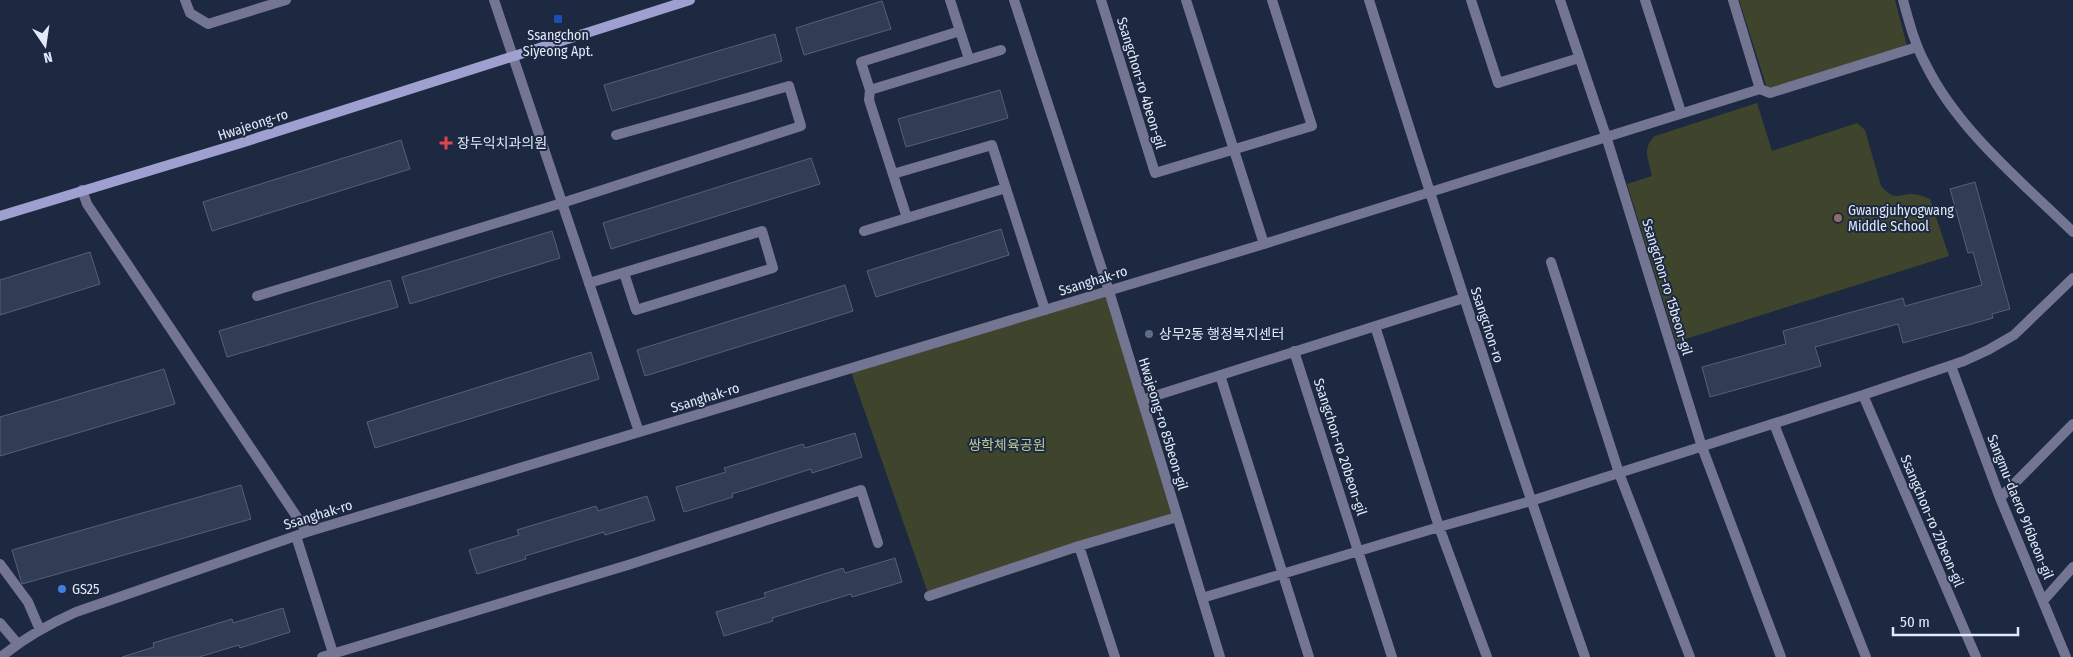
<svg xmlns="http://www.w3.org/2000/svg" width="2073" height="657" viewBox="0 0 2073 657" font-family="'Fira Sans Condensed','Noto Sans KR',sans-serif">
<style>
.green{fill:#3e452c}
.building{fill:#313d54;stroke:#53617c}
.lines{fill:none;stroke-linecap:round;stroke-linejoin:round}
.lane{stroke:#747593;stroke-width:10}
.street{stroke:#747593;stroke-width:10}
.secondary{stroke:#9fa0d0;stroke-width:10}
.transit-dot{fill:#1a4fb4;stroke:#1d2940;stroke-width:2}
.health-dot{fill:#e0444e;stroke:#1d2940;stroke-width:2}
.education-dot{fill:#8d6e63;stroke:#1d2940;stroke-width:2}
.service-dot{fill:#5c6f8a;stroke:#1d2940;stroke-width:2}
.shop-dot{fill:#3f7fe0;stroke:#1d2940;stroke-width:2}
.labels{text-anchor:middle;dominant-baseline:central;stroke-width:4;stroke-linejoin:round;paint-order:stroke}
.poi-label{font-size:14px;fill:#e2eafa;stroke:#1d2940;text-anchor:start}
.street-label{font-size:14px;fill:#e2eafa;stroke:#1d2940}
.park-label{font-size:14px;fill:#bac994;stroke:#1d2940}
</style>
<rect width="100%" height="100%" fill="#1d2940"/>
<!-- green -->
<path class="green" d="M1739 0H1895L1907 46 1773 89 1767 88Z
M1757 103 1772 151 1857 123 1865 130 1881 186C1898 205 1900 190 1918 195 1922 195 1927 198 1930 199L1949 256 1676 342 1627 184 1652 176C1649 160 1641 149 1655 136Z
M1109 291 1177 517 929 596 850 369Z"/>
<!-- building -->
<path class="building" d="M882 1 891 29 804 55 796 28Z
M775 34 782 61 612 111 604 85Z
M1000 90 1008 118 906 147 898 119Z
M401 140 410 169 212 231 203 202Z
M811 158 820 184 611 249 603 223Z
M1975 182 2010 309 1992 314 1993 318 1903 343 1898 324 1815 347 1821 366 1710 397 1702 367 1786 344 1783 331 1903 298 1905 306 1982 285 1973 252 1968 253 1950 189Z
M1001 229 1009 255 876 297 867 271Z
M552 231 560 258 410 304 402 277Z
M90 252 100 284 0 315V280Z
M390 280 398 307 227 357 219 331Z
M845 285 853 311 645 376 637 350Z
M591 352 599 379 375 448 367 422Z
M164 369 175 404 0 456V417Z
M855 433 862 457 812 473 811 469 732 494 733 497 684 512 676 487 726 472 724 468 803 444 805 448Z
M241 485 251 519 22 584 12 550Z
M647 496 655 520 605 535 604 532 525 556 526 559 477 574 469 550 519 535 517 530 596 506 598 511Z
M895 558 902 582 852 597 851 594 772 618 773 621 724 636 716 612 766 597 764 593 843 568 845 573Z
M283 608 290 632 240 648 239 645 199 657H122L154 647 153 643 232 619 233 623Z"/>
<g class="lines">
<!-- lane -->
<path class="lane" d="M950 0 969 59
M960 31 861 62 870 90 1001 50
M870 90 869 100 907 218
M893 174 992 145 1045 310
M864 231 1006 188
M589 283 762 231 773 268 636 310 624 273
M257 296 562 203 801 126 789 86 616 135
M296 536 333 653
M0 623 17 643
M322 657 628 565 861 490 878 543"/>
<!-- street -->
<path class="street" d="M185 0 190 13 208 24 286 0
M494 0 639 432
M1014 0 1109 291 1220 657
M1101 0 1155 173 1312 126 1272 0
M1186 0 1264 244
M1369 0C1438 220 1509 439 1585 657
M1471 0 1498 83 1579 58
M1560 0 1606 136 1702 447 1781 657
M1645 0 1681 112
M1733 0 1760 89
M1903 0C1909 22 1915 45 1926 65 1958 130 2022 182 2073 232
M82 190 87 204 307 532
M1551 262 1619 473 1690 657
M1375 326 1439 527 1487 657
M1294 351 1392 657
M1951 366 2000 498 2066 657
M1220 375 1309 657
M1863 395 1976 657
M1142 400 1464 298
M1774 424 1866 657
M2000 498 2073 424
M1079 546 1115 657
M0 564 28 602 40 630
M929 596 1079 546 1177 517
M1202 598 1439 527 1531 501 1863 395 1964 361 1988 350 2014 335 2073 278
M2043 601 2073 567
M1 657C24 638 49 624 76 612L307 532 1264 244 1760 89 1770 93 1917 47"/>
<!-- secondary -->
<path class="secondary" d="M0 216 241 143 690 0"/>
</g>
<!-- markers -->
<rect class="transit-dot" x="553" y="14" width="10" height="10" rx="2.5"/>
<path class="health-dot" d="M443.5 135.5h5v5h5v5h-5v5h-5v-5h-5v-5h5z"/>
<circle class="education-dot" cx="1838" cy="218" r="5"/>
<circle class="service-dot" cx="1149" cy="334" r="5"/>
<circle class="shop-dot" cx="62" cy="589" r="5"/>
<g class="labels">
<!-- poi labels -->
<g class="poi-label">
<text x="558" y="35" text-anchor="middle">Ssangchon<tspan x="558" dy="16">Siyeong Apt.</tspan></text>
<text x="457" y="143">장두익치과의원</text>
<text x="1848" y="210">Gwangjuhyogwang<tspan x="1848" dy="16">Middle School</tspan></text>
<text x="1159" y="334">상무2동 행정복지센터</text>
<text x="72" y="589">GS25</text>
</g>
<!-- street labels -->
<g class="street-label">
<text transform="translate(1141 83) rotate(73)">Ssangchon-ro 4beon-gil</text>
<text transform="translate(253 125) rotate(-18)">Hwajeong-ro</text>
<text transform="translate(1093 281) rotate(-17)">Ssanghak-ro</text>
<text transform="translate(1667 287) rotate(73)">Ssangchon-ro 15beon-gil</text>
<text transform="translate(1487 325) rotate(72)">Ssangchon-ro</text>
<text transform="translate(705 398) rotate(-17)">Ssanghak-ro</text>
<text transform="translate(1163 424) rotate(73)">Hwajeong-ro 85beon-gil</text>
<text transform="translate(1340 447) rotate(72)">Ssangchon-ro 20beon-gil</text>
<text transform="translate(2020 507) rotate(68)">Sangmu-daero 916beon-gil</text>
<text transform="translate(318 515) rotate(-17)">Ssanghak-ro</text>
<text transform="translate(1932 521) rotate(67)">Ssangchon-ro 27beon-gil</text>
</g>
<!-- park labels -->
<g class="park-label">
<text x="1007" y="445">쌍학체육공원</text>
</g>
</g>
<!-- north arrow -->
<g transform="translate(45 45) rotate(167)" stroke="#1d2940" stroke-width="4" paint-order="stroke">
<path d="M0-4L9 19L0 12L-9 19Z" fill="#e2eafa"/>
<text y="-8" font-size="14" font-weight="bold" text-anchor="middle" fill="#e2eafa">N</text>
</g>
<!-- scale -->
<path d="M1893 627v8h125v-8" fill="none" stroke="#e2eafa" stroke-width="2.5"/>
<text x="1900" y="627" font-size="15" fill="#e2eafa" stroke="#1d2940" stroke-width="4" paint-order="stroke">50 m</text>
</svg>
